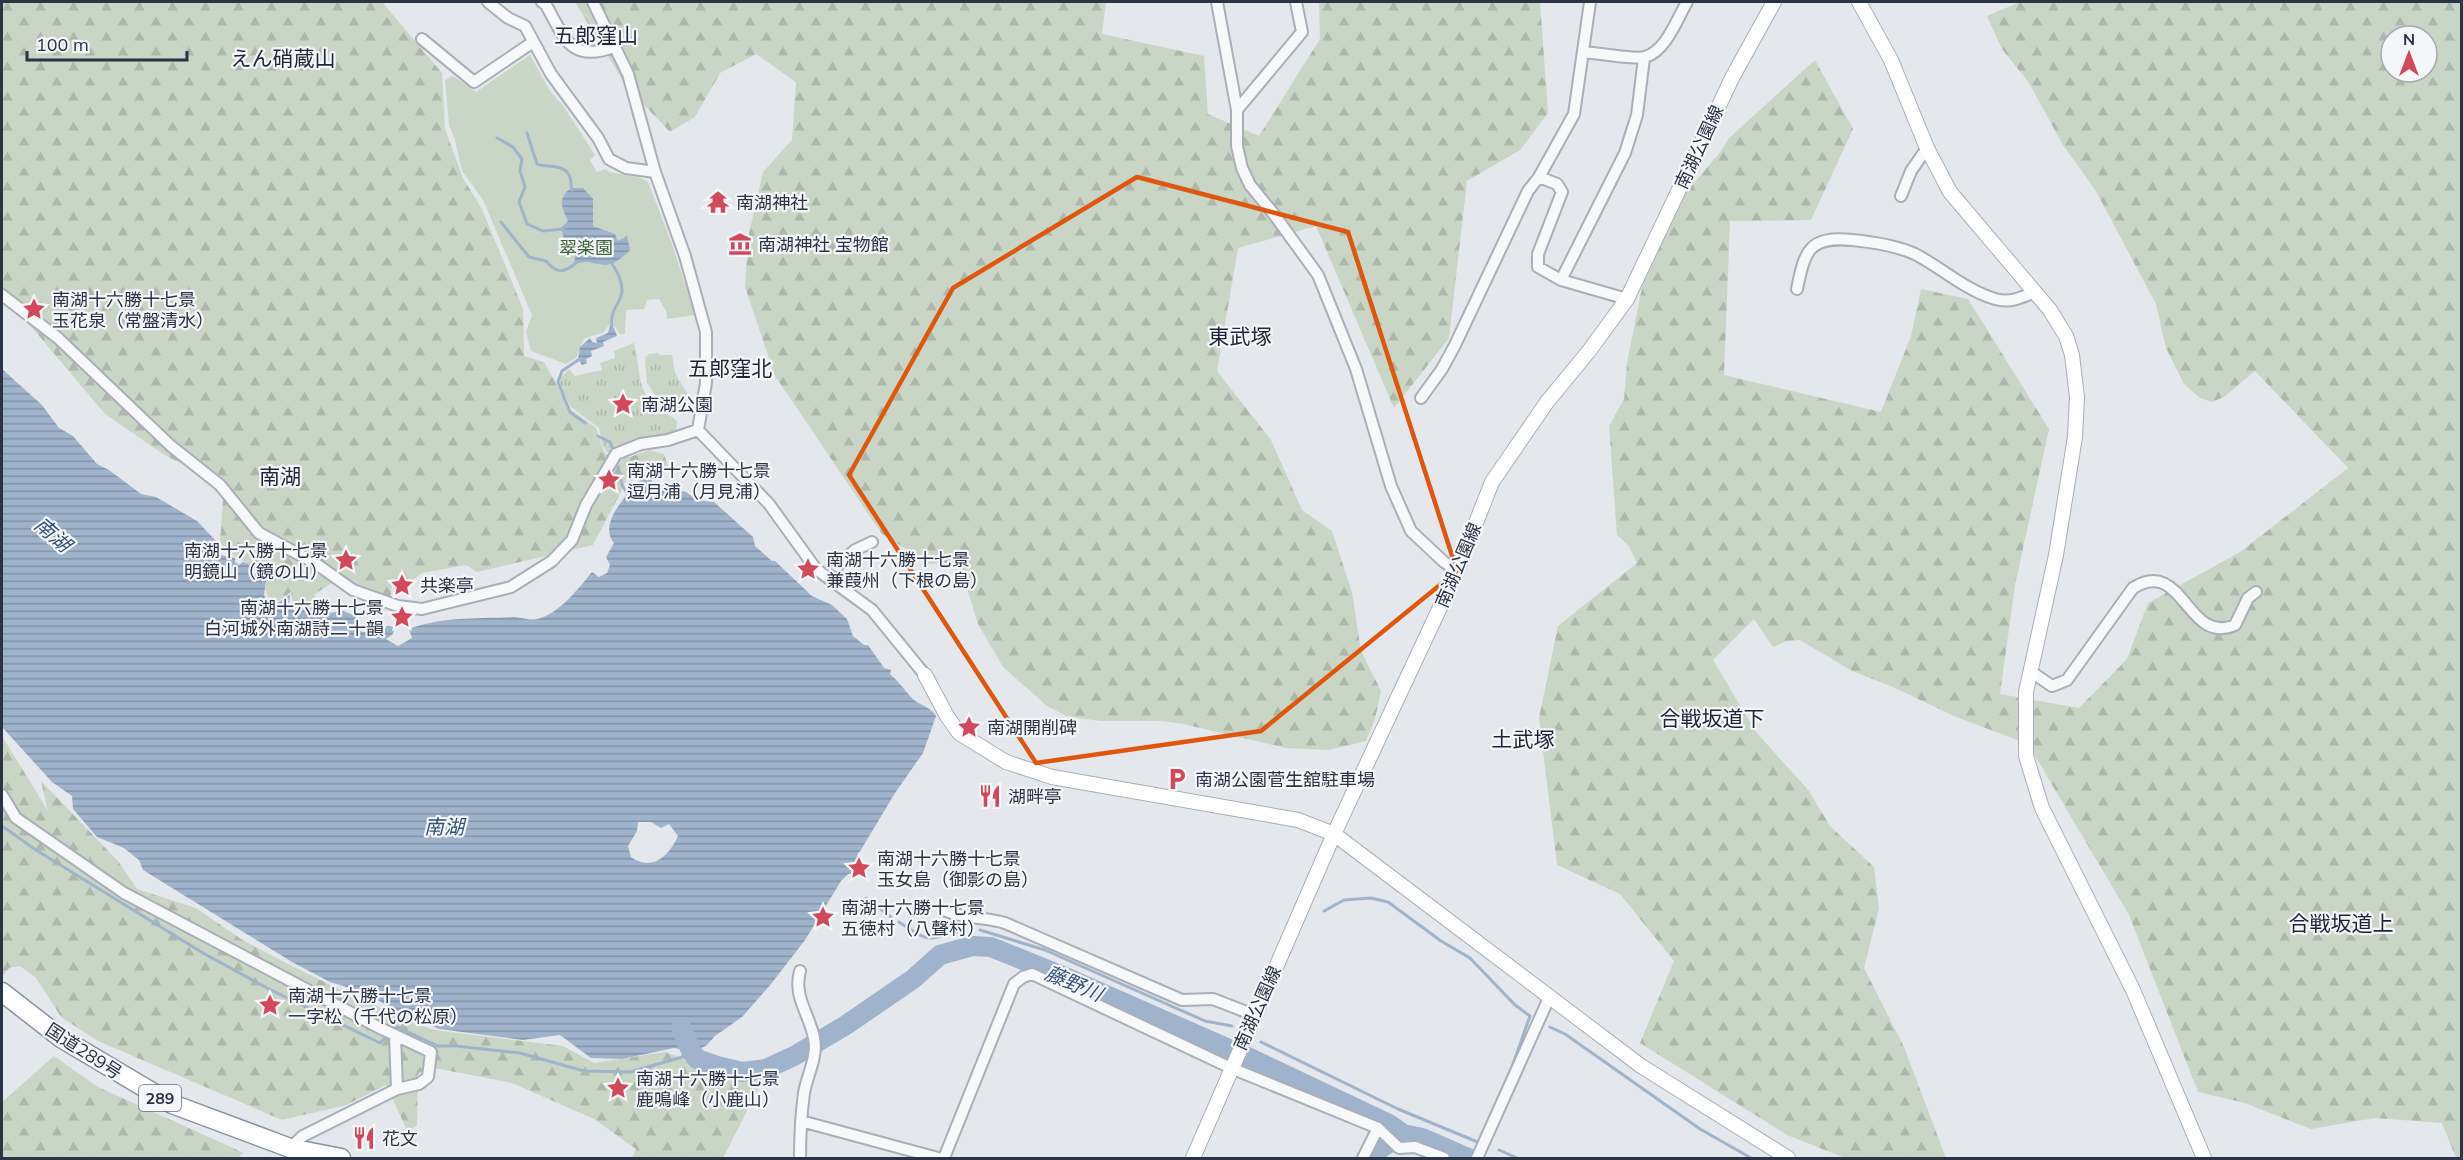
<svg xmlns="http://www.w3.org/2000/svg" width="2463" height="1160" viewBox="0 0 2463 1160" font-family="Mulish,'Noto Sans JP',sans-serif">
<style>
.grass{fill:url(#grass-tufts)}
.forest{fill:url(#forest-firs);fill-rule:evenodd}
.garden{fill:#c9d6c5}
.water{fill:url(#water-rules);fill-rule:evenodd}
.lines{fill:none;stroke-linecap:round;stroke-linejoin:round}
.stream{stroke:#9fb4cc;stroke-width:3}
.river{stroke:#9fb4cc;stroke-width:20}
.street-casing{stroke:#a9aeb7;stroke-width:14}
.secondary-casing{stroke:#a9aeb7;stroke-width:16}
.highway-casing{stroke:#8b94a3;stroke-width:21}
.street{stroke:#f7f8fa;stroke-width:10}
.secondary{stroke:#fff;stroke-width:14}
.highway{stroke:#fff;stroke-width:18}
.marked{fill:none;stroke:#df570f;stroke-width:4.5;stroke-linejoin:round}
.labels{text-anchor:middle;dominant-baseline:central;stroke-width:4.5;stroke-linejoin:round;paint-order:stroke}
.shield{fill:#f4f6f9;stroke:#676e7b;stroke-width:1.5}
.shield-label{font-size:16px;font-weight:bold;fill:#2b3445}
.street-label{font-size:18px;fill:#2b3445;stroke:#f4f6f9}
.poi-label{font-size:18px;fill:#2b3445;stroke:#f4f6f9;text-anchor:start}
.park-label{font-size:18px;fill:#3f6138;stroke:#f4f6f9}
.water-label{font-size:20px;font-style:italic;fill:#34527a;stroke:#f4f6f9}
.quarter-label{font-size:21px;fill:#1d2536;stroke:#f4f6f9}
</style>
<defs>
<pattern id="grass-tufts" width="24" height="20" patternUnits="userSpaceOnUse" patternTransform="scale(1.5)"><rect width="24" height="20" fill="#c9d6c5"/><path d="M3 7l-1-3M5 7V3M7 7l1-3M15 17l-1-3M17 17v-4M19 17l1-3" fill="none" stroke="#adb8ab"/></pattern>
<pattern id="forest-firs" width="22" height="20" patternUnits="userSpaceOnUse" patternTransform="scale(1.5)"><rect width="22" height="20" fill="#c9d6c5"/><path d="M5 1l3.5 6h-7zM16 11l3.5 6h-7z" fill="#adb8ab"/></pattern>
<pattern id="water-rules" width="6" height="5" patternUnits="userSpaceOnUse" patternTransform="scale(1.5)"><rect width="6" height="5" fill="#9fb4cc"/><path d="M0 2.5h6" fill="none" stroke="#8293a7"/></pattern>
</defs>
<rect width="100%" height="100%" fill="#e4e7ec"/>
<!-- grass -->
<path class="grass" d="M634 343C640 364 636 388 654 405 661 411 670 415 677 421L676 434 623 445 608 453 603 446 599 428 571 407 560 386V379L569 369 575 376 602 370 600 363 615 358 614 351Z
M658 353 660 355H672L675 373 688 395 684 415 661 402 653 392 647 383 645 358 649 354Z"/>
<!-- forest -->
<path class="forest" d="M2 2H382L442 73 445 129 463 178 482 209 523 309 524 356 544 362 570 409 596 428 605 454 630 457 649 450 664 454 670 471 651 467 628 473 623 488 593 545 477 572 466 565 422 573 414 579 392 580 391 596C370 597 357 590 341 577L315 594V606L303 610 294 609 291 592 280 600 270 603 265 587 268 573 226 552 220 542 223 499 201 474 163 454 105 414 2 292Z
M575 2H1106L1102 34 1204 56 1208 114 1259 136 1320 39 1319 2H1540L1548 113 1520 150 1467 181 1449 338 1394 408 1316 226 1238 248 1217 371 1271 440 1302 510 1332 531 1352 592 1361 651 1381 691 1375 719 1366 741 1329 750 1286 748 1183 724 1162 721H1100L1066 716 1047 706 1003 667 978 624 959 562 929 564 882 534 775 376 745 287 748 238 763 172 792 140 796 82 756 54 720 73 695 117 670 132 626 86Z
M2020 2H2461V1158H2456L2442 1123 2375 1118 2311 1129 2245 1103 2198 1092 2129 915 2028 744 1954 716 1893 687 1852 671 1800 640 1787 641 1773 647 1754 619 1713 660 1756 732 1809 791 1830 826 1874 867 1879 908 1864 968 1904 1047 1946 1158H1845L1787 1135 1640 1043 1674 961 1620 894 1557 865 1539 718 1558 626 1637 563 1629 546 1617 535 1609 426 1624 399 1627 363 1649 253 1663 220 1722 150 1728 139 1815 60 1853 129 1811 220 1730 221 1724 375 1881 412 1911 336 1921 289 1968 299 2049 429 2015 585 2000 694 2079 708 2127 659 2148 603 2240 552 2348 468 2255 371 2224 397 2212 402 2200 398 2184 384 2166 348 2156 304 2096 191 2063 145 2029 83 2002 49 1987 16ZM2391 36H2427V72H2391Z
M2 736 48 811 41 781 118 861 137 889 196 908 241 939 288 964 351 995 433 1030 563 1046 594 1063 665 1052 714 1070H768L723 1158H632L636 1149 594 1119 512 1083 429 1067 418 1074 417 1126 407 1130 386 1085 346 1105 282 1120 98 1041 61 1017 36 978 20 966 9 968 3 976 2 975Z
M54 1056 98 1087 244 1153 237 1158H2V1102Z"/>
<!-- garden -->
<path class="garden" d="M530 55 550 91 564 107 595 155 590 160 597 172 606 169 609 172 641 178 648 182 672 244 695 315 667 319 666 311 659 299 647 300 644 309 626 310 625 334H620L611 322 603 333C574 340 587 338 576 358L566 364 531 351 526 332 532 315 483 200 462 171 455 140 449 125 445 80 453 76 476 92Z"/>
<!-- water -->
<path class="water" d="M571 188H583L593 199V226L615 234 618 241 627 236 630 250C624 256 613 266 604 265 592 264 586 259 574 265L576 251 564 239 561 228 568 221C562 207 557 199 571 188Z
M610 325 614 328 617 336 603 342 604 346 591 351 592 356 586 359 587 363 582 365 578 359 580 347 590 338 592 342 597 343 596 338 608 333Z
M2 369 42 405 59 428 73 436 97 464 109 470 141 494 156 497 197 521 218 543 221 549 220 555 235 558V562L239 565 243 562 250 564 254 574 263 572 267 574 264 595 268 603 274 605 290 595 289 605 296 612 318 606V600L326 604 328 613 343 611 356 616V627L362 632H383L387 626 394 627 393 634 386 639 398 646 412 638 409 629C443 616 478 619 514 617 521 617 530 621 537 619 558 615 579 588 592 572L599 577 607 573 610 565 606 557 614 543C596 522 633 488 646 474H650L653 484 661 486 669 483 673 485 674 490 686 492 697 500 714 502 753 537 755 546 772 561H775L812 596 832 605 847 619 853 636 864 645H868L884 668 891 670 890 674C898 681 903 688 910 696 917 705 929 705 936 716L923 753 895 793 859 853 856 860 858 866 854 873 848 874 841 881 805 940 771 984 742 1017 715 1036 707 1045 694 1052 674 1048 622 1059 591 1058 560 1035 523 1040 439 1029 391 1008 366 993 330 982 292 962 143 870 139 860 124 848 97 837 73 809 72 796 52 782 2 727ZM638 822H651L661 828 669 824 678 836C669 856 652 872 631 857L628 846 637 831Z"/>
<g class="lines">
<!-- stream -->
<path class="stream" d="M527 133 537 164C546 168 562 163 569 175 571 178 571 185 572 190
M497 138 513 147 522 159 520 171 525 187 519 202 527 224 543 231 564 229
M501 222 529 257 546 261C556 273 563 274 576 263
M611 262C616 270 622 279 622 290 622 304 609 308 612 327
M581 358 562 371 558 382 570 412 585 423
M598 436 610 442 612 447
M618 467 622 485 627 493
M2 826 36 850 203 953 267 988 380 1043 388 1035
M866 898 891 917
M1324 911 1344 900 1371 898 1388 902 1441 941 1470 958 1515 1005 1530 1016 1512 1067 1482 1134
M899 922C933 945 925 938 962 932
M980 930 1045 950 1205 1021 1232 1026
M1550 1027 1565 1034 1700 1129 1751 1158
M393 1031 397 1027 438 1046H456L520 1053 584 1071 630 1072 689 1055 697 1059
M1261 1042 1398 1109 1480 1143
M1499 1150 1517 1158"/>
<!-- river -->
<path class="river" d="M681 1027 691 1051 697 1059 717 1066 742 1072 766 1069 794 1056 846 1025 913 979 940 955 972 946 991 947 1065 977 1254 1060 1389 1124 1403 1134 1422 1138 1468 1158
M1372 1158 1381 1148 1403 1134"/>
<!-- street casing -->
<g class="street-casing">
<path id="street" d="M488 2 508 18 525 26 551 74 598 138 609 159 626 168 655 172
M542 2 546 5C565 39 571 64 616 46
M593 2 628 74 655 172 685 256 706 332V383L698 430
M1217 2 1237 110V146L1242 168 1250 185 1273 213 1318 275 1356 369 1391 486 1411 531 1444 562 1457 571
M422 39 474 82 533 42
M1584 52C1597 53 1635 60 1645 57 1666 51 1677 19 1687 2
M1237 110 1302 32 1296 2
M1539 177 1557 184 1562 192 1538 254V267L1561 280 1627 299
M1901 196 1911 171 1927 148
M1561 280 1625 153 1637 115 1644 58
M1797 289C1805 250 1809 236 1852 240 1873 242 1895 245 1915 254 1942 268 1965 290 1995 299 2010 303 2021 298 2035 292
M2 295 58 338 171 446 220 485 259 533 315 563 353 590 398 606 422 609 511 587 552 561 572 540 586 505 616 454 641 444 668 440 698 430 769 504 816 569 872 610 925 675
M1421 398 1442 369 1455 345 1528 191 1539 177 1574 114 1590 2
M837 566 855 550 872 542
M2030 671 2052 686 2067 680 2133 588C2184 556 2186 646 2235 625L2248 598 2256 592
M2 795 16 818 124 893 380 1028 431 1052 428 1077 419 1084 397 1089 303 1136 290 1148
M946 911C965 919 986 917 1005 923L1182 1000 1213 999 1254 1015
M800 971C793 997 809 1013 814 1038 818 1057 807 1075 804 1093 801 1115 800 1136 800 1158
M395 1036 397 1089
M801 1121 938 1158
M944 1158 1014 984 1023 977 1032 974 1231 1068 1378 1128 1399 1148 1415 1147 1444 1158
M1363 1158 1378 1128
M1477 1158 1549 998"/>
</g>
<!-- secondary casing -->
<g class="secondary-casing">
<path id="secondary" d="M1859 2 1891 60 1927 148 1950 192 2050 310 2066 336 2072 355 2077 397 2075 437 2056 555 2026 692V756L2042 808 2133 990 2204 1158
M925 675 947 716 959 733 1006 762 1052 777 1298 820 1334 834 1641 1066 1788 1158
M1193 1158 1334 834 1457 571 1492 482 1547 402 1589 351 1627 299 1733 76 1774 2"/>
</g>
<!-- highway casing -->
<g class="highway-casing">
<path id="highway" d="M2 992 61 1038 172 1104 290 1148 341 1158"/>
</g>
<!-- street -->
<use href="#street" class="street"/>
<!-- secondary -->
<use href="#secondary" class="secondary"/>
<!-- highway -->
<use href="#highway" class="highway"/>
</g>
<!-- marked area -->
<path class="marked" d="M1137 177 1348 232 1457 571 1261 731 1036 763 849 475 953 288Z"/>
<!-- icons -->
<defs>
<g id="temple-bare" transform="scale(1.8)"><path d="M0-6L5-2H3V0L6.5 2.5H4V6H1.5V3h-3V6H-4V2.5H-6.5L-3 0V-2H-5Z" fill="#d1495b" stroke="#f4f6f9" stroke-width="2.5" paint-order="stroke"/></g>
<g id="museum-bare" transform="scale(1.8)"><path d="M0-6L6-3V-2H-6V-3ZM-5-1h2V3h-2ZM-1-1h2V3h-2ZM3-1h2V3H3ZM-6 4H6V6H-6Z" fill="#d1495b" stroke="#f4f6f9" stroke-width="2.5" paint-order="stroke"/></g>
<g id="sight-bare" transform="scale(1.8)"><path d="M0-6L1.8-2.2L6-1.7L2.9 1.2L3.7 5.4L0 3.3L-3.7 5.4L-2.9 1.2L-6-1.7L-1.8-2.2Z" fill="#d1495b" stroke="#f4f6f9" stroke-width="2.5" paint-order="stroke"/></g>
<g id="parking-bare" transform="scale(1.8)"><path d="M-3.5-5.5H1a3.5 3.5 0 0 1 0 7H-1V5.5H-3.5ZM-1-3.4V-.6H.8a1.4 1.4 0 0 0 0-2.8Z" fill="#d1495b" stroke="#f4f6f9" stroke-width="2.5" paint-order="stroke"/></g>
<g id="restaurant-bare" transform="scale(1.8)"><path d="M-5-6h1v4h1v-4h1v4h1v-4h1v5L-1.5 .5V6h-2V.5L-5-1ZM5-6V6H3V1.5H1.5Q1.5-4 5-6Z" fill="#d1495b" stroke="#f4f6f9" stroke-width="2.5" paint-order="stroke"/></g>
</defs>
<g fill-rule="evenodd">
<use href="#temple-bare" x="718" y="202"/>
<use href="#museum-bare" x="740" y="244"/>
<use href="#sight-bare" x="34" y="309"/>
<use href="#sight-bare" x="623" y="404"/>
<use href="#sight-bare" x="609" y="480"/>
<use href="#sight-bare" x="346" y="560"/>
<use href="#sight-bare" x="808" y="569"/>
<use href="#sight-bare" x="402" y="585"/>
<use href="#sight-bare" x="402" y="617"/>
<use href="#sight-bare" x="969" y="727"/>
<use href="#parking-bare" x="1177" y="779"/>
<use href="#restaurant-bare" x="990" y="796"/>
<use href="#sight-bare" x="859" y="868"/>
<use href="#sight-bare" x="823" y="917"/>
<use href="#sight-bare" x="270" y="1005"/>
<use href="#sight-bare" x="618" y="1088"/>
<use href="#restaurant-bare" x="364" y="1138"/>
</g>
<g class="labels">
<!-- shield labels -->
<rect class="shield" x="139" y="1085" width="42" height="26" rx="4.5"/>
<g class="shield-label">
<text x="160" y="1098">289</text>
</g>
<!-- street labels -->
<g class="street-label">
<text transform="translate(1699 147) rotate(-65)">南湖公園線</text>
<text transform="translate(1458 565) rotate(-67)">南湖公園線</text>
<text transform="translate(1257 1008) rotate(-66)">南湖公園線</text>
<text transform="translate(84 1051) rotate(33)">国道289号</text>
</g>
<!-- poi labels -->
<g class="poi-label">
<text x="736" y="202">南湖神社</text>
<text x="758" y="244">南湖神社 宝物館</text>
<text x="52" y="299">南湖十六勝十七景<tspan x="52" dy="21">玉花泉（常盤清水）</tspan></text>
<text x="641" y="404">南湖公園</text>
<text x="627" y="470">南湖十六勝十七景<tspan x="627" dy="21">逗月浦（月見浦）</tspan></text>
<text x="328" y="550" text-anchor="end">南湖十六勝十七景<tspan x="328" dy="21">明鏡山（鏡の山）</tspan></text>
<text x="826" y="559">南湖十六勝十七景<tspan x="826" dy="21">兼葭州（下根の島）</tspan></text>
<text x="420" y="585">共楽亭</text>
<text x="384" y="607" text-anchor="end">南湖十六勝十七景<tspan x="384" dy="21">白河城外南湖詩二十韻</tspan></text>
<text x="987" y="727">南湖開削碑</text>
<text x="1195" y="779">南湖公園菅生舘駐車場</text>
<text x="1008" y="796">湖畔亭</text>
<text x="877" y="858">南湖十六勝十七景<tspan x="877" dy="21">玉女島（御影の島）</tspan></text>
<text x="841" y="907">南湖十六勝十七景<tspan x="841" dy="21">五徳村（八聲村）</tspan></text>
<text x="288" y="995">南湖十六勝十七景<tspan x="288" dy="21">一字松（千代の松原）</tspan></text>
<text x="636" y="1078">南湖十六勝十七景<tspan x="636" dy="21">鹿鳴峰（小鹿山）</tspan></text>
<text x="382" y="1138">花文</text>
</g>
<!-- park labels -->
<g class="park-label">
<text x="586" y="247">翠楽園</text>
</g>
<!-- water labels -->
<g class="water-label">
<text transform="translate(53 534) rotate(41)">南湖</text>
<text x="444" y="826">南湖</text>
<text transform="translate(1074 983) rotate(23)">藤野川</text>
</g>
<!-- quarter labels -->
<g class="quarter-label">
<text x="596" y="35">五郎窪山</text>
<text x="283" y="58">えん硝蔵山</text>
<text x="1240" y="336">東武塚</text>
<text x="730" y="368">五郎窪北</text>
<text x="280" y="476">南湖</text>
<text x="1712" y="718">合戦坂道下</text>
<text x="1523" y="739">土武塚</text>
<text x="2341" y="923">合戦坂道上</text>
</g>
</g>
<!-- border -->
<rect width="2463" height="1160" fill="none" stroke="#2b3445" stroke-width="6"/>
<!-- north arrow -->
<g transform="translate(2409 54)"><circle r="28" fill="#f4f6f9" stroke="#a4a8b1" stroke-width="1.5"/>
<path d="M0-4.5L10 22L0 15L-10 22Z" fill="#d1495b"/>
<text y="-9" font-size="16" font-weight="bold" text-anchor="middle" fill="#2b3445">N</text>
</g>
<!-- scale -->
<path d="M27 51v9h160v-9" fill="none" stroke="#2b3445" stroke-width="3"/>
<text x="36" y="51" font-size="18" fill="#2b3445" stroke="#f4f6f9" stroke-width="4.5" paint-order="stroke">100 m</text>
</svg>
